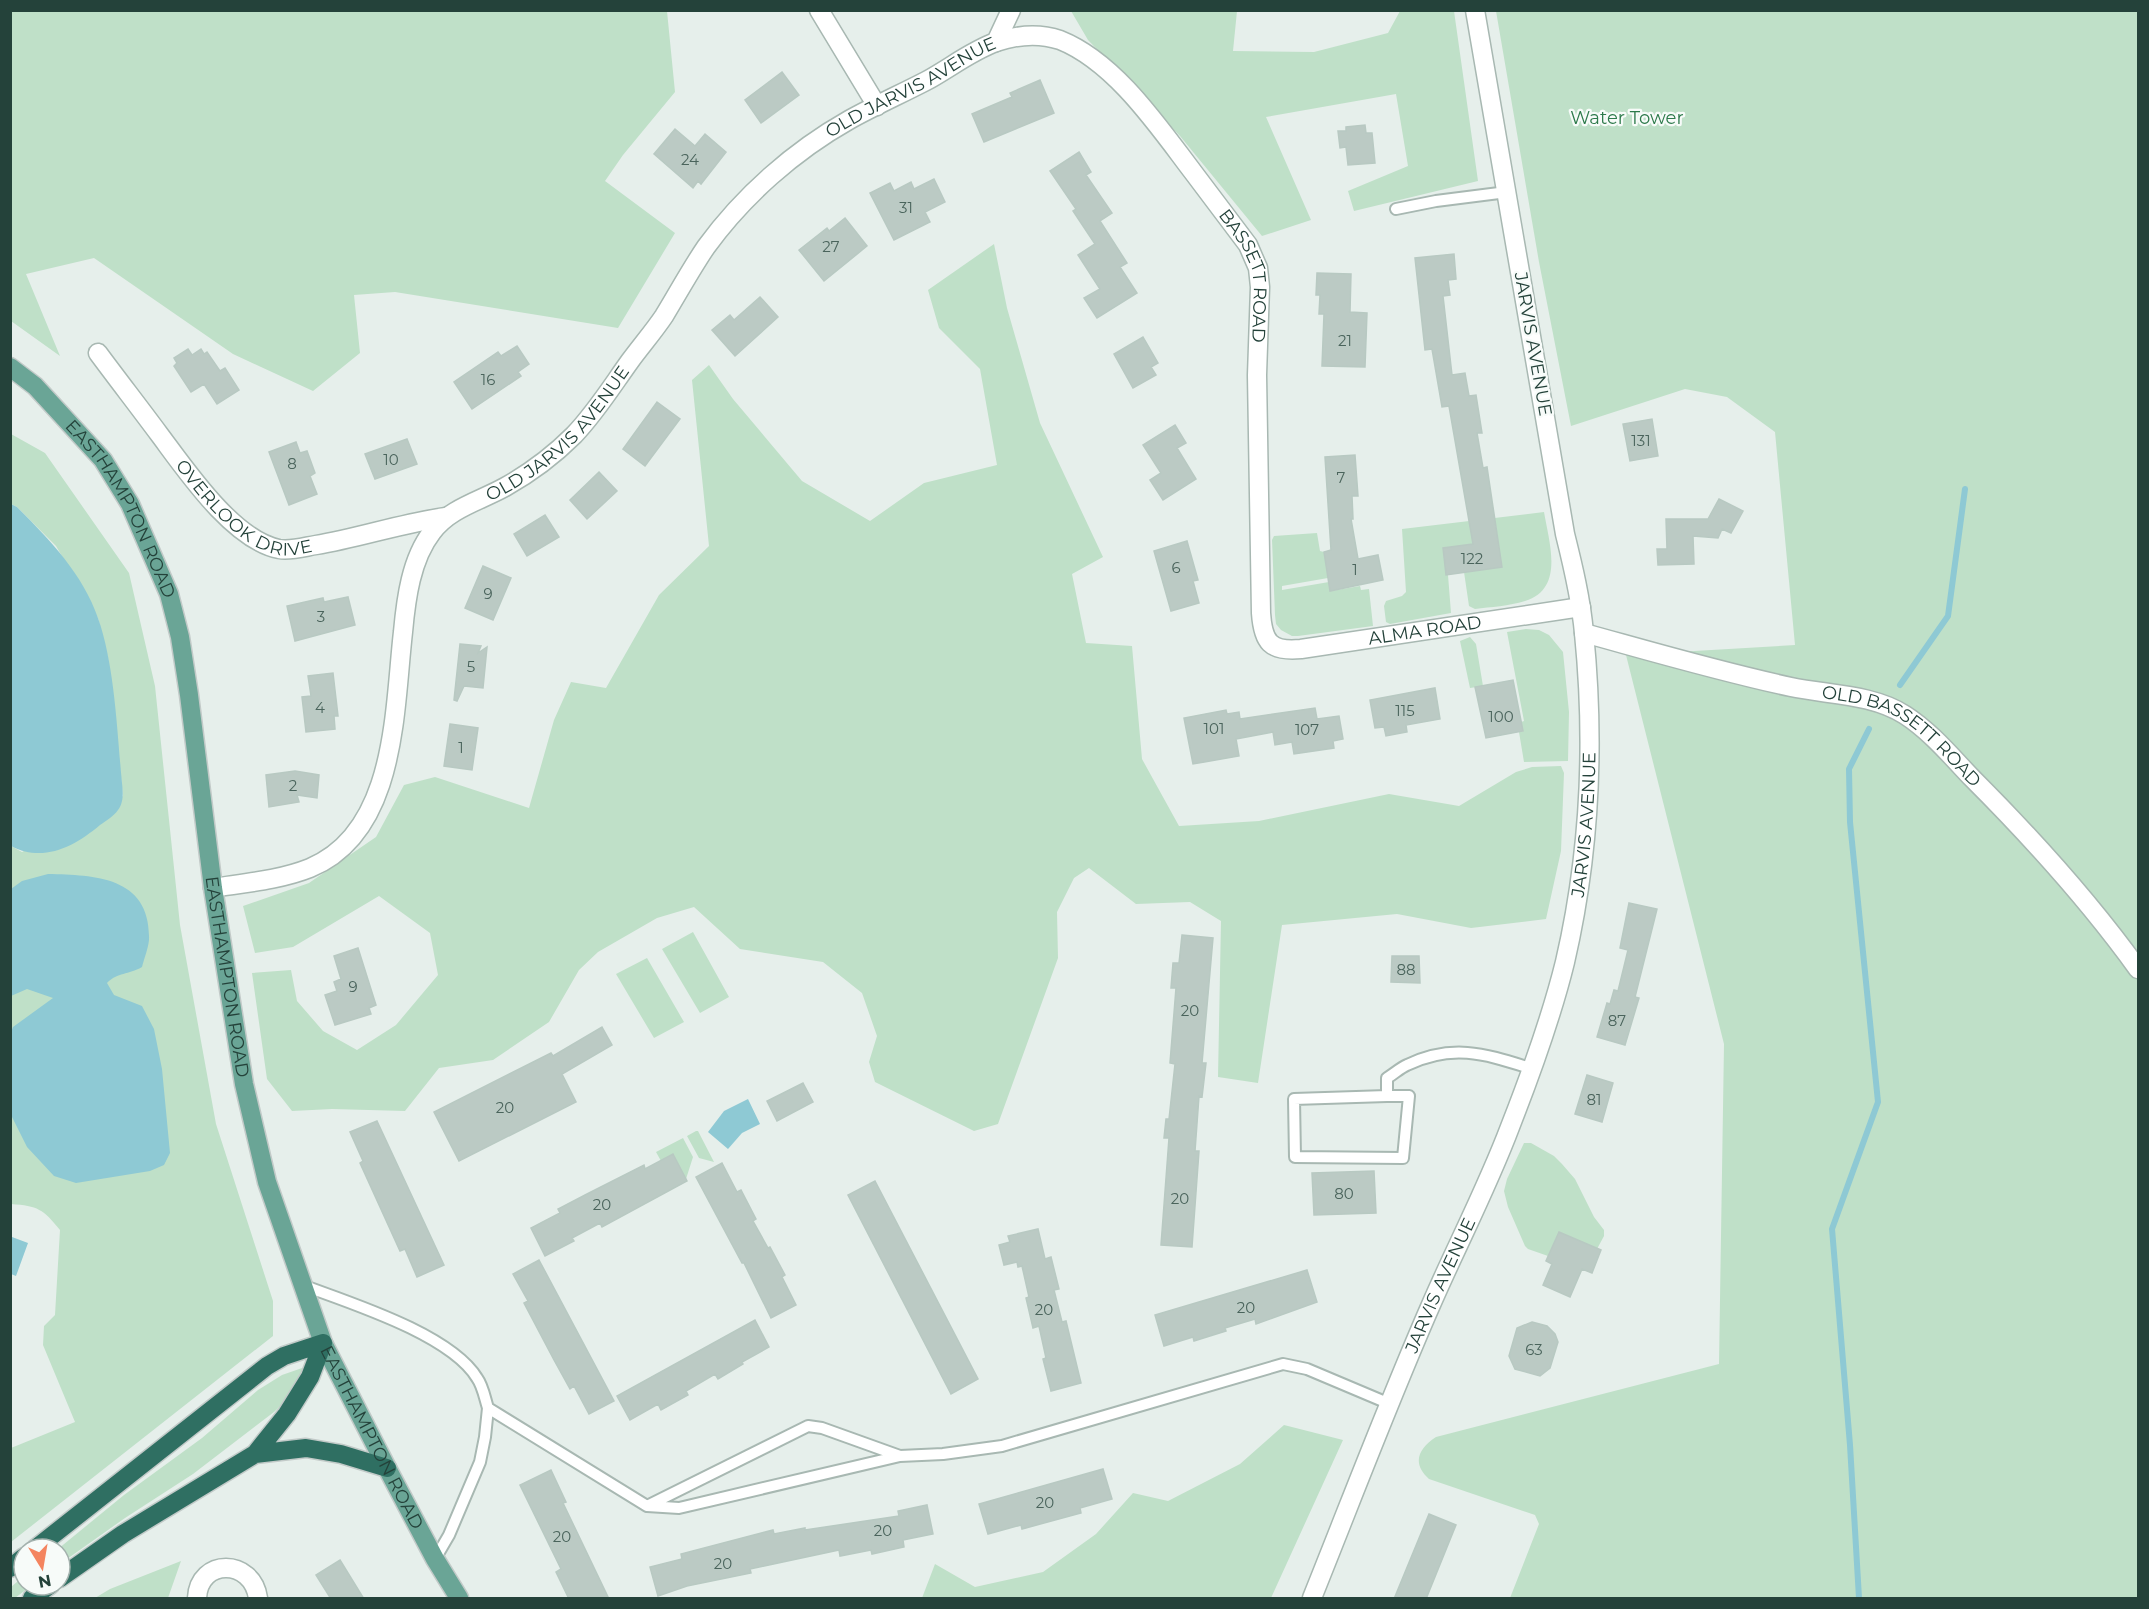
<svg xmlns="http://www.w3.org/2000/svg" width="2149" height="1609" viewBox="0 0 2149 1609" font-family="Montserrat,sans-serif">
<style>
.green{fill:#bfe0c8}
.water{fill:#8ec9d4}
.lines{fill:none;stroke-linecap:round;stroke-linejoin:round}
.stream{stroke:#8ec9d4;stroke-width:6}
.building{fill:#bbcac4;stroke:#b8c9c2;stroke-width:1.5}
.service-casing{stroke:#a8b8b2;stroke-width:14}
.minor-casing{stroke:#a8b8b2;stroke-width:21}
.tertiary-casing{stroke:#a8b8b2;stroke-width:21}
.primary-casing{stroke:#c2cac8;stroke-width:21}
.motorway-casing{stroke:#c2cac8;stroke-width:21}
.service{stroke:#fff;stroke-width:10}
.minor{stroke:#fff;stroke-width:18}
.tertiary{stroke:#fff;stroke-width:18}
.primary{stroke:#6aa596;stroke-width:18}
.motorway{stroke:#2f6f62;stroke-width:18}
.labels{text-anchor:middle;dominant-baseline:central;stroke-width:4.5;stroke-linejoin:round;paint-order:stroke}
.number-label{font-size:15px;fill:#4a645c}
.street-label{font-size:18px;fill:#24423a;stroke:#f7fbf9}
.park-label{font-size:18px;fill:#2d7a4b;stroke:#f7fbf9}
</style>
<rect width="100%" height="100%" fill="#e6efeb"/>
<!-- green -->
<path class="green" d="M11 10 667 11 675 92 623 155 605 181 675 233 618 328 395 292 354 295 360 353 313 391 233 354 94 258 26 274 60 356 11 321Z
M1071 11H1237L1233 51 1314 52 1388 33 1400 11H1454L1478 181 1354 211 1348 191 1408 166 1396 94 1266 117 1311 220 1262 236 1180 136 1088 40Z
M1496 11H2138V1598H1510L1539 1524 1535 1515 1429 1479C1411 1463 1419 1448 1436 1437L1719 1364 1724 1044 1626 655 1795 645 1775 432 1727 397 1685 389 1571 426 1539 262Z
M994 244 1007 308 1040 423 1103 557 1072 574 1086 643 1132 646 1142 759 1179 826 1259 821 1389 794 1459 806 1516 772 1532 767 1561 766 1564 773 1561 851 1546 919 1471 928 1397 914 1282 925 1258 1083 1218 1077 1221 921 1190 902 1136 904 1089 868 1074 878 1057 912 1058 958 998 1124 974 1131 875 1082 869 1062 877 1036 862 993 823 962 740 949 694 907 657 918 598 952 579 970 549 1022 493 1060 439 1068 405 1111 332 1109 292 1111 267 1079 252 973 291 970 297 1001 323 1031 357 1050 396 1025 438 975 430 933 379 896 293 947 255 953 243 906 309 883 376 837 404 785 435 777 529 808 554 720 571 682 606 688 659 595 709 546 692 380 709 365 733 399 802 481 870 521 924 483 997 465 980 369 939 328 928 290Z
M11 434 45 453 129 573 155 686 180 925 216 1124 273 1301V1336L11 1542V1448L75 1422 43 1345 44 1326 55 1315 60 1230C43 1209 38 1206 11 1204V846L22 852 123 796 108 658 98 618 56 546 17 507 11 504Z
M1544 512C1549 542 1565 589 1525 601 1509 606 1491 607 1475 609L1469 606 1464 572 1502 567 1496 526 1471 530 1473 544 1443 548 1446 574 1448 575 1451 613 1390 624 1386 622 1384 606 1386 601 1402 596 1406 592 1402 529Z
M1317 533 1320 551 1324 552 1328 578 1282 586V590L1329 582 1331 591 1360 586 1361 590 1369 589 1373 626 1298 636H1292L1281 630 1276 624 1275 615 1272 540 1274 536Z
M1526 629 1539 630 1549 635 1563 652 1569 712 1568 761 1524 762 1519 732 1523 731 1521 722 1524 721 1507 632Z
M1470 637 1476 644 1483 686 1470 688 1460 641Z
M693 932 729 997 700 1013 662 949Z
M647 958 684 1022 654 1038 616 974Z
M696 1131H698L714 1162 699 1158 687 1136Z
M683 1138 693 1157 686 1179 661 1161 656 1152Z
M1524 1143H1531L1554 1156 1562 1164 1575 1179 1594 1217 1604 1230V1236L1597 1249 1559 1232 1548 1256 1528 1249 1525 1246 1508 1207 1504 1191 1507 1179Z
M305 1367 287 1400 274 1412 193 1474 125 1518 60 1564V1549H58L124 1495 202 1438 258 1390 282 1375Z
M1284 1425 1343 1440 1271 1598H922L935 1564 975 1587 1043 1572 1096 1534 1133 1493 1168 1501 1240 1464Z
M181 1561 168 1598H95L110 1589Z
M24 1576V1585H32L15 1598H11V1587Z"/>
<!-- water -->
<path class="water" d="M11 504 17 507C49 539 83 574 98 618 115 666 117 732 122 783 123 792 124 802 118 810 114 816 106 821 100 825 74 847 43 863 11 846Z
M48 874C96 875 151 877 149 940 148 949 144 959 142 967 128 975 118 972 107 983L114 995 142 1006 154 1029 162 1069 170 1153 164 1165 150 1171 76 1183 54 1176 27 1147 11 1115V1032L13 1027 53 998 27 989 11 996V889L22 881Z
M748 1099 760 1124 742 1133 728 1149 708 1132 724 1111Z
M12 1237 28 1243 16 1276 11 1274Z"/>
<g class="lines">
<!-- stream -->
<path class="stream" d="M1900 685 1948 616 1965 489
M1859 1598 1850 1445 1832 1229 1878 1102 1850 822 1849 769 1869 729"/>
</g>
<!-- building -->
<path class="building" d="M782 72 799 95 761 123 745 100Z
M1040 80 1054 113 984 142 972 114 1012 97 1010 93Z
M1365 125 1366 133H1372L1375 163 1348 165 1346 147 1340 148 1338 131H1346V127Z
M675 129 695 146 705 134 726 152 701 184 698 181 693 188 654 154Z
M1079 152 1091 172 1086 175 1112 213 1100 221 1127 263 1120 267 1137 293 1097 318 1084 298 1100 289 1078 255 1095 244 1073 211 1076 209 1050 171Z
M934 179 945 202 925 212 930 222 894 240 870 193 890 183 894 191 911 182 914 189Z
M845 218 867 246 824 281 799 250 827 228 829 231Z
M1454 254 1456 279 1448 280 1450 295 1443 296 1452 375 1465 373 1469 396 1476 395 1482 433H1477L1483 468 1487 467 1502 567 1446 575 1443 548 1473 544 1449 406 1442 407 1432 349 1425 350 1415 258Z
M1317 273 1351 274 1350 312 1367 313 1365 367 1322 366 1324 314H1319L1320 295H1316Z
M760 297 778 317 735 356 712 330 730 315 734 320Z
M1143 337 1158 363 1151 367 1156 375 1133 388 1114 354Z
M517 346 529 364 518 372 521 376 472 409 454 382 498 352 501 356Z
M188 349 192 355 201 349 204 354 207 352 220 371 225 368 239 390 217 404 204 384 191 392 174 366 177 363 174 358Z
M657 402 680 419 645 466 623 449Z
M1652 419 1658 456 1630 461 1623 424Z
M1175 425 1186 443 1177 448 1196 479 1163 500 1150 480 1161 473 1143 445Z
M407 439 417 464 375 479 365 454Z
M296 442 300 453 307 451 315 473 310 476 317 494 289 505 269 452Z
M1355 455 1358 496H1352L1353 519H1351L1358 559 1378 555 1383 580 1330 591 1324 552 1331 550 1325 457Z
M599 472 617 491 587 519 570 500Z
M1719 499 1743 511 1731 533 1722 529 1718 538 1693 536 1694 564 1658 565 1657 549H1667L1666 519H1708Z
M545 515 559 537 527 556 514 534Z
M1187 541 1198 580 1193 581 1199 603 1171 611 1154 551Z
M483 566 511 578 493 620 465 608Z
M348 597 355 625 295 641 287 606 323 598 324 602Z
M460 644 481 646 478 653 487 647 483 688 464 686 457 701 454 700Z
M333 673 338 716H334L335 729 306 732 302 697 311 696 308 676Z
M1513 680 1523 731 1486 738 1475 687Z
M1435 688 1440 719 1406 725 1407 732 1386 736 1384 727 1375 728 1370 700Z
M1315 708 1317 719 1339 716 1343 739 1333 741 1334 748 1294 754 1292 742 1275 745 1273 732 1236 739 1239 756 1193 764 1184 718 1226 710 1227 714 1239 712 1240 719Z
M450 724 478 728 472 770 444 766Z
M295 771 319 775 317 798 297 795 299 802 269 807 266 775Z
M1629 903 1657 909 1635 997 1639 998 1625 1045 1597 1037 1607 1003 1610 1004 1614 990 1618 991 1628 950 1620 948Z
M1182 935 1213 938 1202 1063H1206L1202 1097 1199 1096 1195 1151H1199L1192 1247 1161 1245 1169 1138H1164L1166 1119H1169L1175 1064 1170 1063 1176 988H1171L1173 963H1179Z
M358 948 376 1005 369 1008 371 1014 335 1025 325 995 337 991 334 982 341 979 334 956Z
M1392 956H1419L1420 983 1391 982Z
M602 1027 612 1045 562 1074 576 1102 459 1161 434 1112 551 1053 553 1056Z
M1587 1075 1613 1083 1602 1122 1575 1114Z
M803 1083 813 1102 777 1121 767 1101Z
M377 1121 444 1265 417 1277 405 1249 400 1251 360 1163 363 1161 350 1132Z
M673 1154 687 1181 602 1227 600 1223 572 1238 574 1241 545 1256 531 1228 560 1213 558 1209 587 1194 644 1165 645 1169Z
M722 1163 737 1192 741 1190 756 1219 753 1221 768 1248 770 1247 785 1275 782 1277 796 1305 771 1318 744 1263H742L696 1177Z
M1374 1171 1376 1213 1314 1215 1312 1173Z
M875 1181 978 1379 951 1394 848 1195Z
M1038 1229 1045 1259 1051 1257 1059 1289 1054 1290 1062 1322 1066 1321 1081 1383 1051 1391 1043 1359 1046 1358 1039 1326 1033 1328 1026 1298 1029 1297 1022 1266 1018 1267 1017 1262 1004 1265 999 1245 1010 1242 1008 1236Z
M1559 1232 1601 1250 1592 1273 1582 1269 1570 1297 1543 1285 1552 1264 1546 1261Z
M539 1260 614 1401 589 1414 574 1386 570 1389 554 1360 524 1303 528 1301 513 1274Z
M1307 1270 1317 1302 1256 1324 1255 1319 1225 1328 1226 1331 1194 1341 1193 1337 1164 1346 1155 1315Z
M755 1320 769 1347 742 1362 743 1364 718 1379 715 1374 686 1391 688 1395 661 1410 658 1404 630 1420 617 1396Z
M1532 1322 1547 1326 1555 1334 1558 1342 1550 1368 1540 1376 1515 1369 1509 1356 1517 1328Z
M1103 1469 1112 1499 1080 1508 1081 1513 1022 1529 1021 1525 988 1534 979 1504Z
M551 1470 566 1502 563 1503 609 1599H569L556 1572 561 1569 520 1485Z
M927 1505 933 1534 903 1540 904 1547 872 1554 871 1550 840 1556 839 1550 750 1569 751 1573 687 1586 658 1596 650 1567 682 1559 681 1554 773 1530 774 1534 805 1528V1530L899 1516 898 1511Z
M1429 1514 1456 1525 1426 1599H1394Z
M340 1560 364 1599H331L316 1575Z"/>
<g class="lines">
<!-- service casing -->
<g class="service-casing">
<path id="service" d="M1396 209 1436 201 1507 192
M1387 1096 1294 1099 1295 1157 1403 1158 1409 1096H1387V1078C1394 1074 1400 1068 1407 1065 1453 1043 1485 1054 1530 1068
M302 1285C350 1303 450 1334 477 1378 483 1386 485 1399 488 1408L647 1506 679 1508 900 1456 822 1428 808 1426 647 1506
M900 1456 943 1454 1002 1446 1283 1364 1307 1369 1390 1404
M435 1559 449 1535 480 1462 485 1437 488 1408"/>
</g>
<!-- minor casing -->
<g class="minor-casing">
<g id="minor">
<path d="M819 10 877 106"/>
<path id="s1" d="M996 42C1017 35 1039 33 1060 40 1115 62 1158 126 1193 172 1211 196 1230 221 1248 245L1258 268 1260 287 1257 375 1261 613C1263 642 1270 652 1301 649L1581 607"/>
<path id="s2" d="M98 353C118 380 139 407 159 434 186 470 233 540 279 549 291 551 304 547 316 545 359 538 402 523 446 517"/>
<path id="s3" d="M1584 633C1653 652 1721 672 1791 687 1829 695 1872 694 1905 715 1930 731 1951 756 1971 777 2031 837 2089 901 2138 969"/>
<path id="s4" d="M213 888C245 883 280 880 310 868 397 832 394 710 403 632 406 599 411 559 432 532 450 508 480 501 505 487 530 473 554 455 574 435 596 412 612 386 630 361 641 346 654 331 664 316 678 293 691 269 706 247 743 196 794 151 849 120 874 106 901 94 926 81 950 68 971 51 996 42L1011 10"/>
<path d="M197 1598C199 1558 252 1558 258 1598"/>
</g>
</g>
<!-- tertiary casing -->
<g class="tertiary-casing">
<g id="tertiary">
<path id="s5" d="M1312 1598C1351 1501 1388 1403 1430 1307 1456 1247 1487 1188 1510 1127 1530 1076 1552 1015 1565 962 1590 854 1595 743 1584 633 1581 599 1573 566 1565 534L1475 10"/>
</g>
</g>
<!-- primary casing -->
<g class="primary-casing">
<g id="primary">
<path id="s6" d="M10 367 35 386 103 460 130 504 169 594 180 637 189 695 213 888 244 1084 267 1182 323 1343 387 1468 435 1559 459 1598"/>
</g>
</g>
<!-- motorway casing -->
<g class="motorway-casing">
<path id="motorway" d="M255 1454 287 1414 310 1377 323 1343
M35 1549 267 1366 284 1356 323 1343
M10 1568 24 1557
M60 1578 123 1534 255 1454 306 1448 341 1454 387 1468
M32 1598 50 1585"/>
</g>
<!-- service -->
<use href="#service" class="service"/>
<!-- minor -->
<use href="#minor" class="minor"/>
<!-- tertiary -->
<use href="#tertiary" class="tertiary"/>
<!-- primary -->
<use href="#primary" class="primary"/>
<!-- motorway -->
<use href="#motorway" class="motorway"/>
</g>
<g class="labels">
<!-- number labels -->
<g class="number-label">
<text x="690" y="159">24</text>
<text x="906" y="207">31</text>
<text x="831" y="246">27</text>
<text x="1345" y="340">21</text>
<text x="488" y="379">16</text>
<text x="1641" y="440">131</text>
<text x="391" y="459">10</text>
<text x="292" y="463">8</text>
<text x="1341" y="477">7</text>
<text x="1472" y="558">122</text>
<text x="1176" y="567">6</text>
<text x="1355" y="569">1</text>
<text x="488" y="593">9</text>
<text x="321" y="616">3</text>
<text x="471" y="666">5</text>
<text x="320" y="707">4</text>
<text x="1405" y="710">115</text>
<text x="1501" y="716">100</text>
<text x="1214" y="728">101</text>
<text x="1307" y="729">107</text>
<text x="461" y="747">1</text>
<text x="293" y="785">2</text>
<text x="1406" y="969">88</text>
<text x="353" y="986">9</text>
<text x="1190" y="1010">20</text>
<text x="1617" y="1020">87</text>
<text x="1594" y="1099">81</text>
<text x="505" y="1107">20</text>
<text x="1344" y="1193">80</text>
<text x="1180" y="1198">20</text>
<text x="602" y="1204">20</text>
<text x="1246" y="1307">20</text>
<text x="1044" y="1309">20</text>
<text x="1534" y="1349">63</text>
<text x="1045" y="1502">20</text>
<text x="883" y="1530">20</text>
<text x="562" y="1536">20</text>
<text x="723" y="1563">20</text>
</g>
<!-- street labels -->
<g class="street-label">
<text stroke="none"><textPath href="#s4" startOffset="1138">OLD JARVIS AVENUE</textPath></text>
<text stroke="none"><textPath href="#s1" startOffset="375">BASSETT ROAD</textPath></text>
<text transform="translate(1533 344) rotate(80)">JARVIS AVENUE</text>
<text stroke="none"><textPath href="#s4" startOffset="634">OLD JARVIS AVENUE</textPath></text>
<text stroke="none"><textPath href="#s2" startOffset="220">OVERLOOK DRIVE</textPath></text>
<text stroke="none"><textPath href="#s6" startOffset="183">EASTHAMPTON ROAD</textPath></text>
<text stroke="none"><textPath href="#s1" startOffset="906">ALMA ROAD</textPath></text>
<text stroke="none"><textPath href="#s3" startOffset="339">OLD BASSETT ROAD</textPath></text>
<text stroke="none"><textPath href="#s5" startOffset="824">JARVIS AVENUE</textPath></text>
<text stroke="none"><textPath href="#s6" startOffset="669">EASTHAMPTON ROAD</textPath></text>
<text stroke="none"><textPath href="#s5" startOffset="338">JARVIS AVENUE</textPath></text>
<text stroke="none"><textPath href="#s6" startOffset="1155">EASTHAMPTON ROAD</textPath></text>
</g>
<!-- park labels -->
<g class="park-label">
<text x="1627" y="118">Water Tower</text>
</g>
</g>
<!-- border -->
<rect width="2149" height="1609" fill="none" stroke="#24423a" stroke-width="24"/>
<!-- north arrow -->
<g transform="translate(42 1567) rotate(169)"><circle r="28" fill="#f7fbf9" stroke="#a3b1ad" stroke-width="1.5"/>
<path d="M0-4.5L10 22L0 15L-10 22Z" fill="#f4845f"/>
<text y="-9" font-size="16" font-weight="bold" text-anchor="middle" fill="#24423a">N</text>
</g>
</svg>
